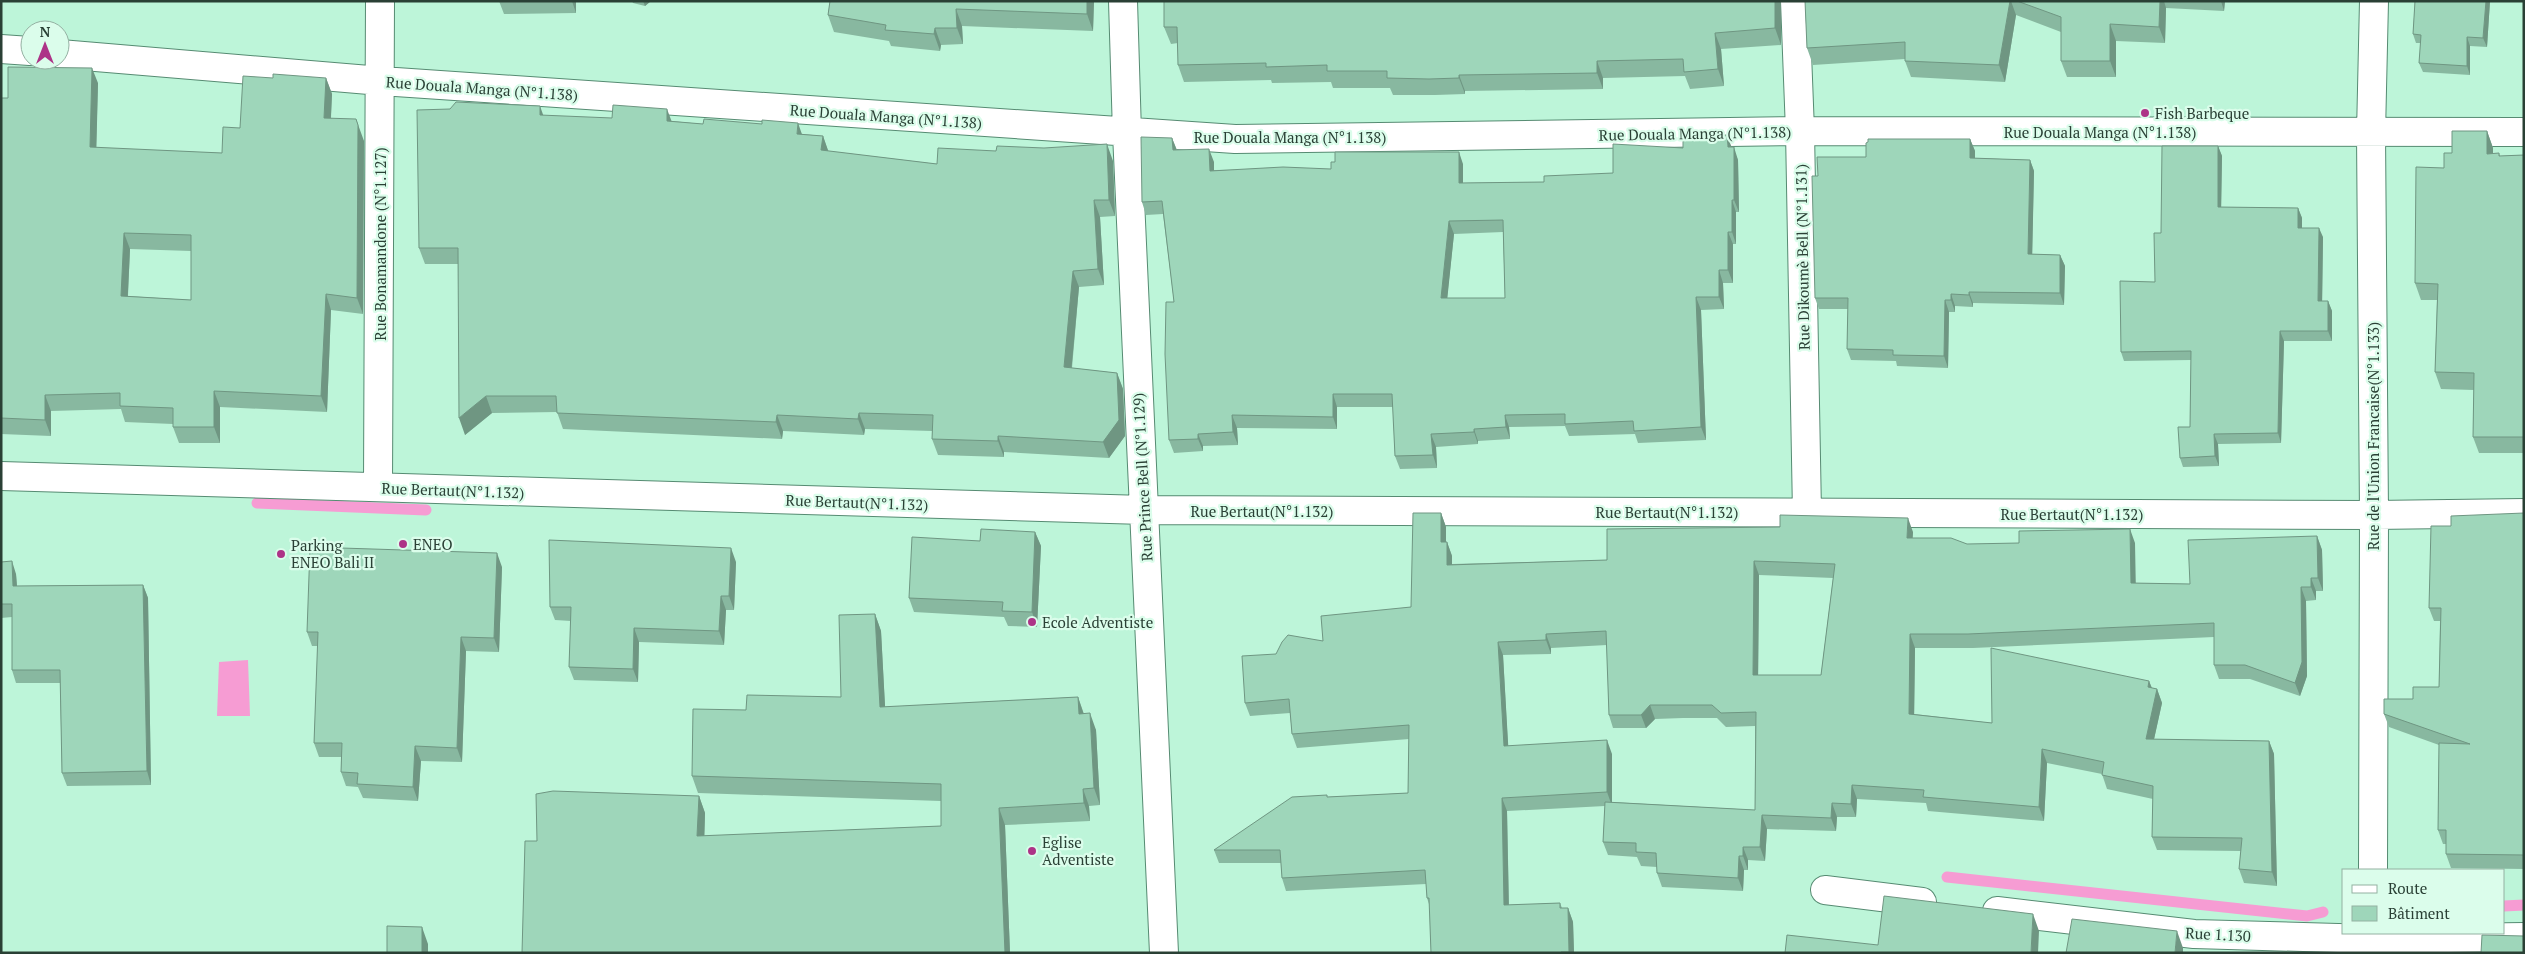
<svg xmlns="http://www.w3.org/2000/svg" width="2525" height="954" viewBox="0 0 2525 954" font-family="'PT Serif',serif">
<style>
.water{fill:#f69cd3}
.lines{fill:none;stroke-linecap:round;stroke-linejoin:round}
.stream{stroke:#f69cd3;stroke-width:11}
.minor-casing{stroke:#568b72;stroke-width:30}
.minor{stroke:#fff;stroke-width:28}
.wall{fill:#88b8a0;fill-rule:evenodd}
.shaded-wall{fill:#6f9682}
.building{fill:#9ed6ba;stroke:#6f9682;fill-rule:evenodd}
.poi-dot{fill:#ad3387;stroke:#dbfdeb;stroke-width:2}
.labels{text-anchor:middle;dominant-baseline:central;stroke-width:4.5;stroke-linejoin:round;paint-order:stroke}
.street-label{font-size:15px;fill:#2a4035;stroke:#dbfdeb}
.poi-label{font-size:15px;fill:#2a4035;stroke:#dbfdeb;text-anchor:start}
</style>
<rect width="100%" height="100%" fill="#bdf5d9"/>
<!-- water -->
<path class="water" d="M248 660 250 716H217L219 662Z"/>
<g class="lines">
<!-- stream -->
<path class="stream" d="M257 503 426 510
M1947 877 2307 916 2323 912
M2504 906 2524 905"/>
<!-- minor casing -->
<g class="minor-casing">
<path id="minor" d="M1123 1 1127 133 1164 953
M1795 1 1800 131 1807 513
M1 49 30 51
M60 54 381 81 1235 139 1800 131 2524 132
M1 476 1144 510 2374 515 2524 513
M378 487 380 1
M2373 870 2374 515 2371 133 2374 1
M1825 890 1922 902
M1997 911 2194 934 2373 939 2524 937"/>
</g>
<!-- minor -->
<use href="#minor" class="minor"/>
</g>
<!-- wall -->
<path class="wall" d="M499 1H576V13L504 14Z
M632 1H651L645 6 633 3Z
M830 1H1094L1093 31 962 26 963 44 941 45 940 51 891 46 889 41 834 32 828 15Z
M1781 1V45L1721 49 1724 86 1690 89 1685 76 1603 78V89L1465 91V94L1435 95H1393L1390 88H1333L1331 82 1272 83 1271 80 1184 82 1178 65V43L1171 44 1164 27Z
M1805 1H2225L2224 11 2166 8 2165 43 2116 41V77H2067L2061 61V32L2016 15 2005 82 1911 77 1905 61V59L1813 65 1807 48Z
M2415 1H2490L2487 47 2470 46V75L2423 72 2419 63 2421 43H2416L2413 34Z
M273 78H326L332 94 331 118 364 141 363 314 331 310 327 412 220 407V443H179L173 427V424L125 422 121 409 51 411V436L1 434V98H8L98 83 96 148 222 153 240 128ZM130 249 191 251V300L128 296Z
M544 116 672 121 823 136 828 151 937 164 1113 161 1115 216 1100 217 1104 285 1079 287 1072 368 1117 373 1123 389 1125 436 1109 458 1004 452V457L938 455 932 439V431L865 429 864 435 783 431 782 439 563 429 557 412 492 413 465 435 458 264H425L419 248Z
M2487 131 2493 148V154L2499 153 2500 156 2524 155V453H2479L2473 437 2474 390 2441 389 2435 372 2437 300H2421L2415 283 2444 168 2452 153Z
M1172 138 1177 150 1214 162V170L1331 169 1463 164V183L1544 182 1613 173 1683 148 1732 147 1738 160 1739 212H1736V244H1733V283H1723L1724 309 1701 310 1706 440 1638 443 1635 434 1569 436 1565 426 1509 427 1510 439 1478 441V444L1436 447 1437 468 1400 469 1395 456 1393 407H1337V429L1237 428 1238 445 1203 446V451L1174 453 1169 440 1174 302 1163 214 1146 215 1142 202ZM1503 232 1505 298H1447L1454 234Z
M1970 139 1975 151V158L2030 160 2034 171 2032 254 2060 255 2065 266 2064 305 1973 303V307L1955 306V312H1949L1948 368 1897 366 1896 361 1851 360 1847 349 1848 309H1819L1815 298 1818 176 1866 157Z
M2218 146 2222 156 2221 207 2298 208 2302 218V228L2323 237 2322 301H2328L2332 311V341H2284L2281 443 2218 444 2219 466 2183 467 2180 458 2190 427 2191 360 2124 361 2121 352 2155 282 2161 233Z
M1441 513 1446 527V542H1447L1452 556V564L1607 560 1913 532 1912 538 1967 544 2135 543V583L2190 584 2317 536 2322 550 2323 591H2316V600L2306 601 2307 676 2300 696 2250 679H2219L2214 665V637L1973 648H1915L1914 714 1992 723 2149 681 2152 688 2157 689 2162 703 2154 739 2269 741 2274 754 2277 886 2244 883 2239 869 2241 851 2157 850 2152 837 2153 799 2107 789 2102 774 2047 763 2044 821 1928 811 1926 803 1857 799 1856 817H1837L1836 831 1767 829 1765 861 1748 860V870H1744L1743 891 1662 887 1657 873V867L1641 866 1637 857 1608 855 1603 842 1605 806 1507 811 1509 905 1560 903 1562 908H1568L1573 922 1574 953H1431L1430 907 1427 898 1426 884 1286 891 1282 878 1281 863H1219L1214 850 1328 797 1408 793 1409 739 1297 748 1292 734 1290 713 1250 716 1245 703 1276 654 1323 641 1411 607ZM1759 575 1833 578 1821 675H1758ZM1607 645 1609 715 1613 728H1646L1655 719 1683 718H1717L1726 727 1755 726V810L1612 802V754L1508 746 1503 655 1551 654V648Z
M2524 513V869L2451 868 2446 854V844H2443L2438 830 2439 745 2389 727 2384 714 2413 699 2439 687 2440 621H2434L2429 608Z
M1035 532 1041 546 1037 627 1008 626 1004 617 914 612 909 598 980 541Z
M1 562 16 574 17 586 143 585 148 598 151 785 67 786 62 773 60 683H16L12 670V617L1 618Z
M736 562 734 610H726L724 645 639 642 638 682 574 680 569 667 571 621 555 620 550 607Z
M502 567 499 652 466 651 462 762 421 761 418 801 363 798 358 787 346 786 341 772V757H319L314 743 318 646H312L307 632Z
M875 614 881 631 885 707 1078 697 1084 714 1096 730 1100 805 1089 806 1090 821 1005 825 1010 953 537 841 699 796 705 813 704 836 941 826V801L698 793 692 776 746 710 841 697Z"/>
<!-- shaded-wall -->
<path class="shaded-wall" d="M572 1H576V13Z
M643 1H651L645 6Z
M1087 1H1094L1093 31 1087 14Z
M1775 1H1781V45L1775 28Z
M2010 1H2011L2016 15 2005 82 1999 65Z
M2160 1H2164L2166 8 2165 43 2159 27Z
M2221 1H2225L2224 11Z
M2486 1H2490L2487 47 2483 38Z
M956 9 962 26 963 44 957 28Z
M2110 24 2116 41V77L2110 61Z
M935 28 941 45 940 51 934 34Z
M1715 33 1721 49 1724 86 1718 69Z
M2467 37 2470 46V75L2467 66Z
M1597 61 1603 78V89L1597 73Z
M92 68 98 83 96 163 90 147Z
M1459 75 1465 91V94L1459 78Z
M326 78 332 94 330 134 324 118Z
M540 106 546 123 540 115Z
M667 109 673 125 667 121Z
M356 119 364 141 363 314 357 298Z
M798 123 804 140 797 134Z
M2487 131 2493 148V170L2487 154Z
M1727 135 1732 148 1728 147Z
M823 136 829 153 821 150Z
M1172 138 1177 151 1173 150Z
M1970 139 1975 151V170L1970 158Z
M1107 144 1113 161 1115 216 1109 200Z
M2218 146 2222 156 2221 217 2218 207Z
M1734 147 1738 160 1739 212 1734 200Z
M1209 149 1214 162V183L1210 171Z
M1459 152 1463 164V196L1459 183Z
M2030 160 2034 171 2032 266 2028 254Z
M1094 200 1100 217 1104 285 1098 269Z
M1732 200 1736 212V244L1732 232Z
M2298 208 2302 218V237L2298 228Z
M1449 221 1454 234 1446 311 1441 298Z
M2319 228 2323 237 2322 311 2318 301Z
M1728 232 1733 244V283L1728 270Z
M124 233 130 249 127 312 121 296Z
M2060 255 2065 266 2064 305 2060 293Z
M1719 270 1723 283 1724 309 1719 297Z
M1073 271 1079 287 1070 384 1064 367Z
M1969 292 1973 303V307L1969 295Z
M326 294 331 310 327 412 321 396Z
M1951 294 1955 306V312L1951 300Z
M1696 297 1701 310 1706 440 1701 427Z
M1945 300 1949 312 1948 368 1944 356Z
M2328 301 2332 311V341L2328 331Z
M2280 331 2284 341 2281 443 2278 433Z
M1117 373 1123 389 1125 436 1109 458 1103 442Z
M214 391 220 407V443L214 427Z
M1333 394 1337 407V429L1333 417Z
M45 395 51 411V436L45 420Z
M486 396 492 413 465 435 459 418Z
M859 413 865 429 864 435 858 419Z
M777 415 783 431 782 439 776 422Z
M1232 415 1237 428 1238 445 1233 432Z
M1505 415 1509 427 1510 439 1506 427Z
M1474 429 1478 441V444L1474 432Z
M1198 434 1203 446V451L1198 439Z
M1431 434 1436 447 1437 468 1433 455Z
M2214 434 2218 444 2219 466 2215 456Z
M998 436 1004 452V457L998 441Z
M1441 513 1446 527V556L1441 542Z
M1908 518 1913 532 1912 552 1907 538Z
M2130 529 2135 543 2136 596 2131 583Z
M1035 532 1041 546 1037 627 1032 612Z
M2317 536 2322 550 2323 591 2318 578Z
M1447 542 1452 556V578L1447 565Z
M731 548 736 562 734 610 729 596Z
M497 553 502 567 499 652 494 638Z
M12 561 16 574 18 600 13 586Z
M1754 561 1759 575 1758 689 1753 675Z
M2311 578 2316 591V600L2311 587Z
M143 585 148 598 151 785 147 771Z
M2301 587 2306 601 2307 676 2300 696 2295 683Z
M721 596 726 610 724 645 719 631Z
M875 614 881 631 886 724 880 707Z
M634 628 639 642 638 682 633 669Z
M1546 634 1551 648V654L1546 640Z
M1910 634 1915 648 1914 727 1909 714Z
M461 637 466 651 462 762 457 748Z
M1498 642 1503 655 1509 759 1504 746Z
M2149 681 2154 694 2148 687Z
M2157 689 2162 703 2151 753 2146 739Z
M1078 697 1084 715 1079 714Z
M1650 705 1655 719 1646 728 1641 715Z
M1090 713 1096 730 1100 805 1094 788Z
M1607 740 1612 754V806L1607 792Z
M2269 741 2274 754 2277 886 2272 872Z
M415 746 421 761 418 801 413 787Z
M2042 749 2047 763 2044 821 2039 807Z
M1852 785 1857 799 1856 817 1851 804Z
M1083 789 1089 806 1090 821 1084 803Z
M699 796 705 813 704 853 697 836Z
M1502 798 1507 811 1509 918 1504 905Z
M1832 803 1837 817 1836 831 1831 818Z
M999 808 1005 825 1010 953H1005Z
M1762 815 1767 829 1765 861 1760 847Z
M1743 847 1748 860V870L1743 856Z
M1739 856 1744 870 1743 891 1738 878Z
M1568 908 1573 922 1574 953H1569Z
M2033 914 2039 931 2038 953H2031Z
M422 927 428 944V953H422Z
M2177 931 2183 948V953H2175Z"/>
<!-- building -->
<path class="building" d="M830 1H1087V14L956 9 957 28H935L934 34 885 30 886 25 828 15Z
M1164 1H1775V28L1715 33 1718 69 1684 72 1683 59 1597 61V73L1459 75V78L1429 79 1387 78V71H1327V65L1266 67V63L1178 65 1177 27H1164Z
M1805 1H2010L1999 65 1905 61V42L1807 48Z
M2017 1H2160L2159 27 2110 24V61H2061V17Z
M2415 1H2486L2483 38 2467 37V66L2419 63 2421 35 2413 34Z
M8 67 92 68 90 147 222 153 223 127 240 128 243 76 273 78V74L326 78 324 118 356 119 358 125 357 298 326 294 321 396 214 391V427H173V408L120 406V393L45 395V420L1 418V98H8ZM124 233 191 235V300L121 296Z
M456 102 540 106V115L612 118 613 105 667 109V121L703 124 704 119 762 124V120L798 123 797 134 823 136 821 150 937 164 938 148 996 151 997 146 1044 148 1107 144 1109 200H1094L1098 269 1073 271 1064 367 1117 373 1119 420 1103 442 998 436V441L932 439 933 415 859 413 858 419 777 415 776 422 557 413 556 396H486L459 418 458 248H419L417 110 450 109Z
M2452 131H2487V154L2499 153V156L2524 155V437H2473L2474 373 2435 372 2438 284 2415 283 2416 167 2444 168V153H2452Z
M1727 135 1728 147H1734V200H1732V232H1728V270H1719V297H1696L1701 427 1634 431 1633 421 1565 424V414L1505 415 1506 427 1474 429V432L1431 434 1433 455 1395 456 1392 394H1333V417L1232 415 1233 432 1198 434V439L1169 440 1165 354 1166 302H1174L1162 201 1142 202 1141 137 1172 138 1173 150 1209 149 1210 171 1283 167 1331 169V162H1335V152H1459V183L1544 182V176L1613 173V144L1683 148V136ZM1503 220 1505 298H1441L1449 221Z
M1868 139H1970V158L2030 160 2028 254 2060 255V293L1969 292V295L1951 294V300H1945L1944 356 1893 355V350L1847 349 1848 298H1815L1812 176H1818L1817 157H1866V143L1868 142Z
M2162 146H2218V207L2298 208V228H2319L2318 301H2328V331H2280L2278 433 2214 434 2215 456 2180 458 2178 427H2190L2191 351 2121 352 2120 281 2155 282 2154 233H2161Z
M1413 513H1441V542H1447V565L1607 560V529L1780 527V515L1908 518 1907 538H1951L1967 544 2019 543V531L2130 529 2131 583 2190 584 2188 540 2317 536 2318 578H2311V587H2301L2302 662 2295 683 2245 665H2214V623L1968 634H1910L1909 714 1992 723 1991 648 2149 681 2148 687 2157 689 2146 739 2269 741 2272 872 2239 869 2242 838 2152 837 2153 786 2102 775 2104 762 2042 749 2039 807 1923 797 1924 790 1852 785 1851 804 1832 803 1831 818 1762 815 1760 847H1743V856H1739L1738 878 1657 873 1656 853 1636 852V843L1603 842 1605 802 1755 810 1756 712 1721 713 1712 705H1650L1641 715H1609L1606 631 1546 634V640L1498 642 1504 746 1607 740V792L1502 798 1504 905 1560 903V908H1568L1569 952H1561V953H1431L1429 898H1427L1425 870 1282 878 1280 850H1214L1292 797 1327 795V797L1408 793 1409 725 1292 734 1289 699 1245 703 1242 656 1276 654 1282 642 1288 635 1323 641 1321 616 1411 607ZM1754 561 1835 564 1821 675H1753Z
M2524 513V855L2446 854V830H2438L2439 743 2470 744 2384 714V699H2413V687H2439L2441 608H2429L2431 526H2451V516Z
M981 529 1035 532 1032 612 1002 611 1003 602 909 598 912 537 980 541Z
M549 540 731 548 729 596H721L719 631 634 628 633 669 569 667 571 607H550Z
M310 547 497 553 494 638 461 637 457 748 415 746 413 787 357 784 358 773 341 772 342 743H314L318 632H307Z
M12 561 13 586 143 585 147 771 62 773 60 670H12V604H1V562Z
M875 614 880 707 1078 697 1079 714 1090 713 1094 788 1083 789 1084 803 999 808 1005 953H522L525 841H537L536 794 553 791 699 796 697 836 941 826V784L692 776 693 709 746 710 747 695 841 697 839 615Z
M1884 896 2033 914 2031 953H1785L1787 935 1878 945Z
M2072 919 2177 931 2175 953H2066Z
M387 926 422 927V953H387Z
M2482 935 2524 936V953H2481Z"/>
<!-- markers -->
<g class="poi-dot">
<circle cx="2145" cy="113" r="5"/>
<circle cx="403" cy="544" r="5"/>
<circle cx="281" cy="554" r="5"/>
<circle cx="1032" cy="622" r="5"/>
<circle cx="1032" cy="851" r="5"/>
</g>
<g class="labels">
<!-- street labels -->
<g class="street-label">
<text transform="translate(482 88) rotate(4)">Rue Douala Manga (N°1.138)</text>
<text transform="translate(886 116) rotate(4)">Rue Douala Manga (N°1.138)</text>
<text x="2100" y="132">Rue Douala Manga (N°1.138)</text>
<text transform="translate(1695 133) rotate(-1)">Rue Douala Manga (N°1.138)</text>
<text x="1290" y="137">Rue Douala Manga (N°1.138)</text>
<text transform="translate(380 244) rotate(-90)">Rue Bonamandone (N°1.127)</text>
<text transform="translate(1802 257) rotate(-91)">Rue Dikoumè Bell (N°1.131)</text>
<text transform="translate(2373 436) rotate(-90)">Rue de l'Union Francaise(N°1.133)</text>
<text transform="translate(1142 477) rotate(-93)">Rue Prince Bell (N°1.129)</text>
<text transform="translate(453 490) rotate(2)">Rue Bertaut(N°1.132)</text>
<text transform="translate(857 502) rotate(2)">Rue Bertaut(N°1.132)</text>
<text x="1262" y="511">Rue Bertaut(N°1.132)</text>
<text x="1667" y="512">Rue Bertaut(N°1.132)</text>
<text x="2072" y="514">Rue Bertaut(N°1.132)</text>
<text transform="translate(2218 934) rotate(3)">Rue 1.130</text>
</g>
<!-- poi labels -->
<g class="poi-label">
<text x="2155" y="113">Fish Barbeque</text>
<text x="413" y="544">ENEO</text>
<text x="291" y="545">Parking<tspan x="291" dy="17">ENEO Bali II</tspan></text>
<text x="1042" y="622">Ecole Adventiste</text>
<text x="1042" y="842">Eglise<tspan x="1042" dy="17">Adventiste</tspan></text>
</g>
</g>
<!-- border -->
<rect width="2525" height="954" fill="none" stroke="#2a4035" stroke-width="5"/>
<!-- legend -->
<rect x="2342" y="869" width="162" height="65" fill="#dbfdeb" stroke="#94b1a2"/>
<rect x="2352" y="885" width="25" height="8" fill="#ffffff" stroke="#94b1a2"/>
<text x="2388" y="894" font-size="15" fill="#2a4035">Route</text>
<rect x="2352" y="906" width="25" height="15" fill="#9ed6ba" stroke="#94b1a2"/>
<text x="2388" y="919" font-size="15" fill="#2a4035">Bâtiment</text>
<!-- north arrow -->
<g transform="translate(45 45)"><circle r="24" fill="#dbfdeb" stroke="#94b1a2"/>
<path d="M0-4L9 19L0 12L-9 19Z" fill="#ad3387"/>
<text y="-8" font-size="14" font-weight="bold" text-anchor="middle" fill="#2a4035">N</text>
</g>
</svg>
